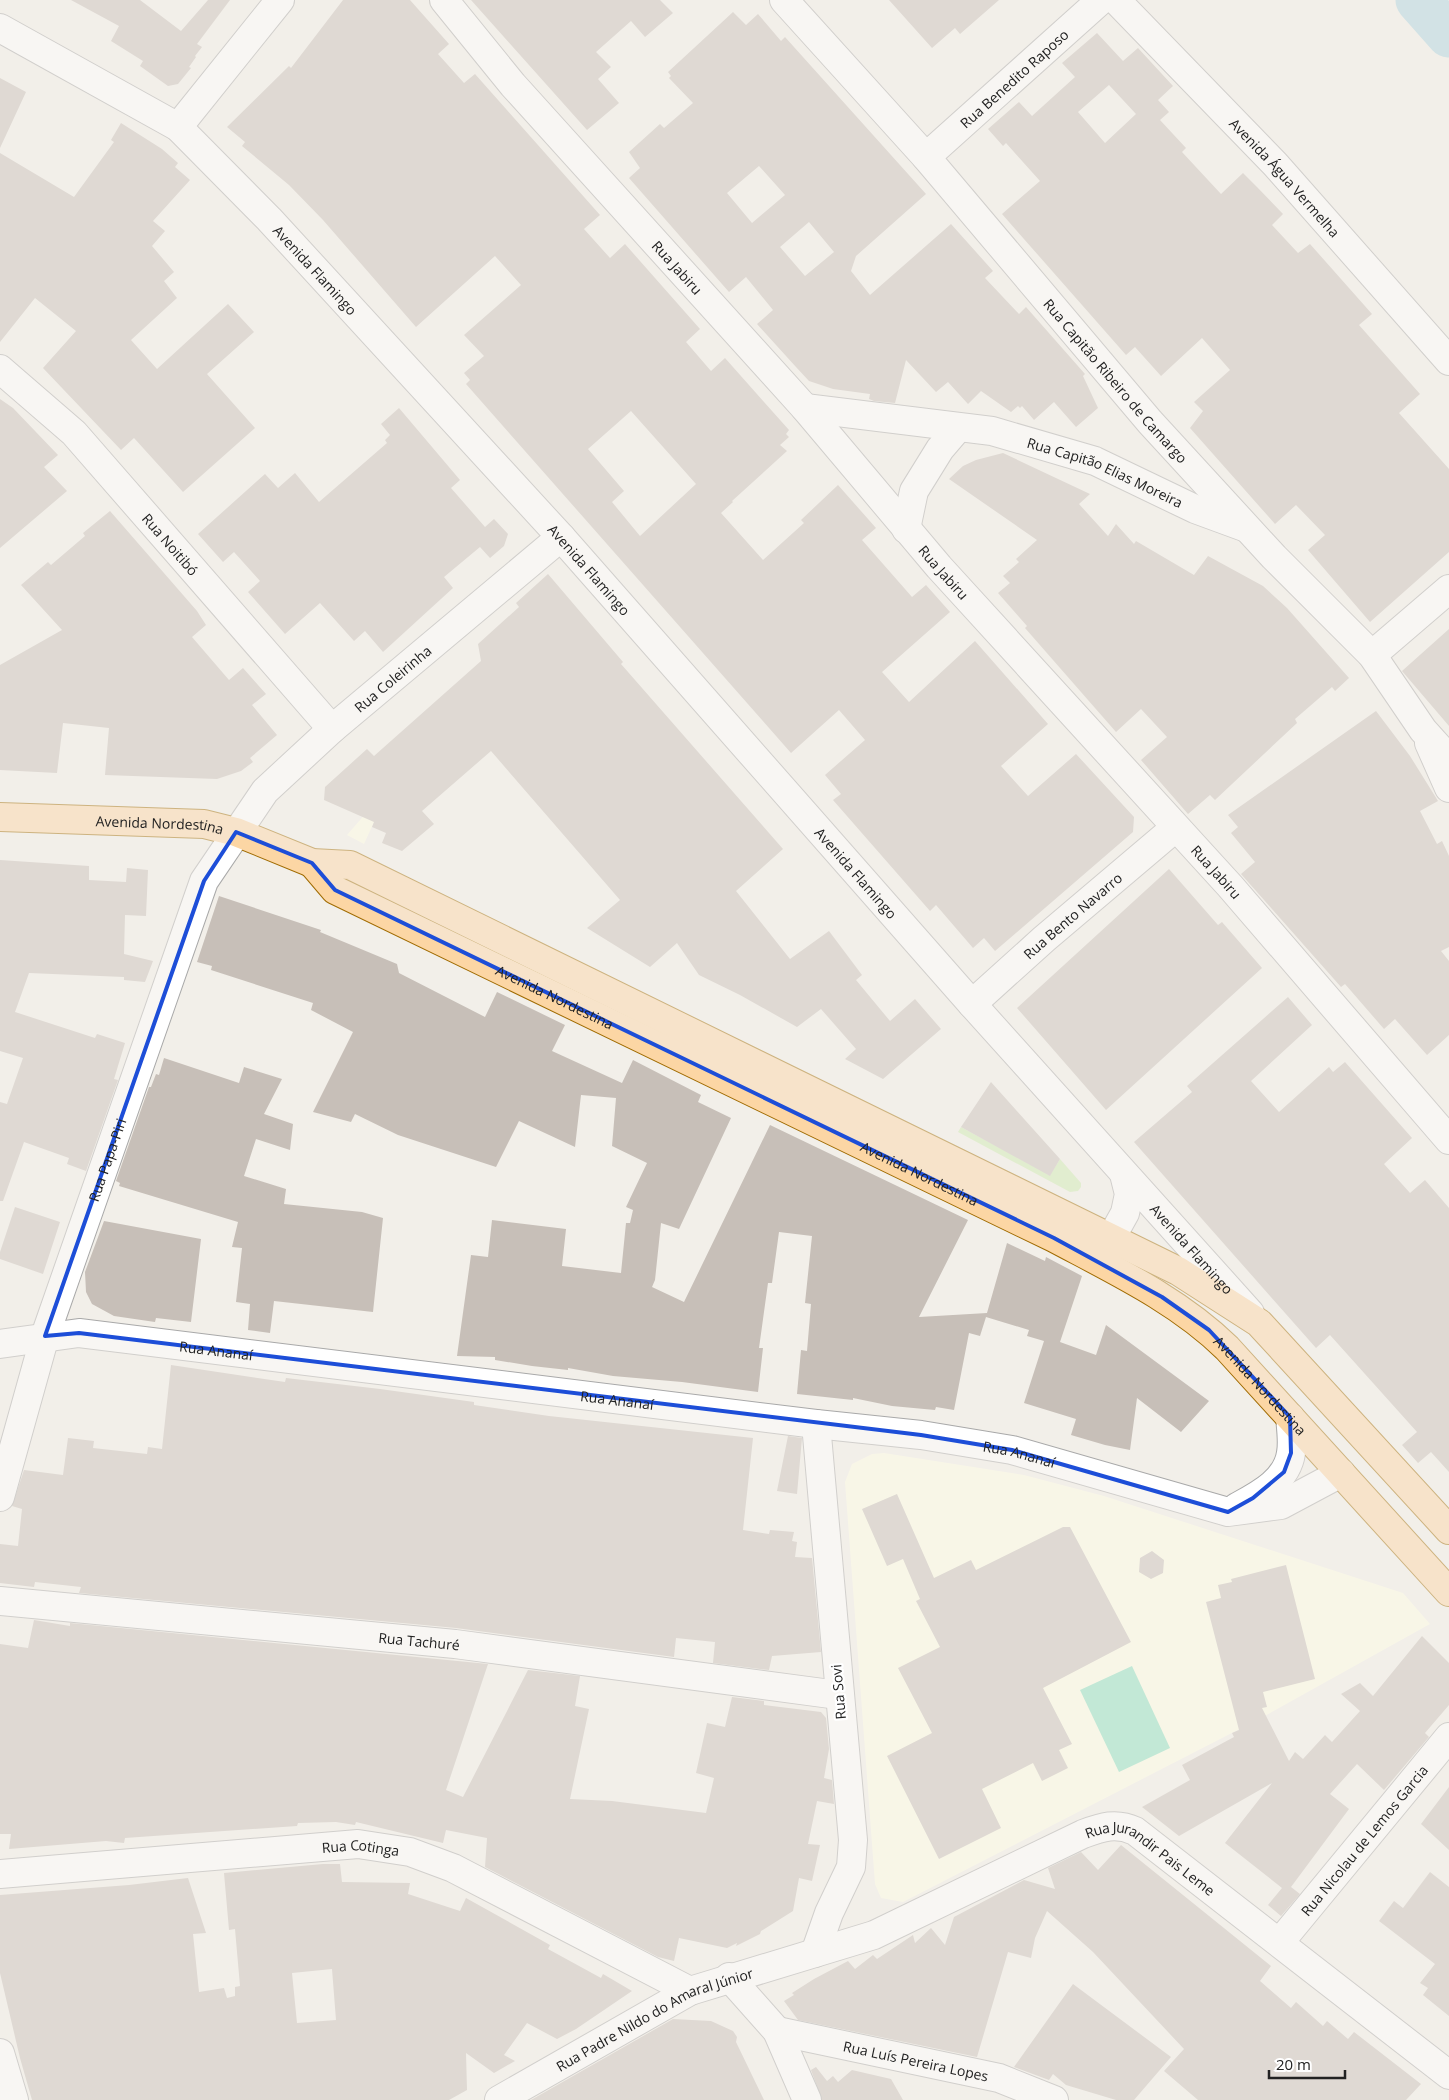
<svg xmlns="http://www.w3.org/2000/svg" width="1449" height="2100" viewBox="0 0 1449 2100" font-family="'Open Sans',sans-serif">
<style>
.education{fill:#ffffe5}
.grass{fill:#cdebb0}
.pitch{fill:#88e0be}
.lines{fill:none;stroke-linecap:round;stroke-linejoin:round}
.river{stroke:#aad3df;stroke-width:45}
.building{fill:#c7bfb8;fill-rule:evenodd}
.minor-casing{stroke:#a9a9a9;stroke-width:30}
.major-casing{stroke:#a06b00;stroke-width:30}
.minor{stroke:#fff;stroke-width:28}
.major{stroke:#fcd6a4;stroke-width:28}
.marked{fill:none;stroke:#1d4ed8;stroke-width:4;stroke-linejoin:round}
.labels{text-anchor:middle;dominant-baseline:central;stroke-width:4.5;stroke-linejoin:round;paint-order:stroke}
.street-label{font-size:14px;fill:#222;stroke:#fff}
</style>
<rect width="100%" height="100%" fill="#f2efe9"/>
<!-- education -->
<path class="education" d="M374 804 380 809 364 844 347 835Z
M884 1453 1024 1475 1104 1496 1403 1593 1430 1624 1261 1718 903 1902 881 1898 875 1884 845 1482 852 1464 872 1454Z"/>
<!-- grass -->
<path class="grass" d="M961 1127 1050 1175 1060 1159 1081 1183V1187L1078 1191 1070 1192 958 1132Z"/>
<!-- pitch -->
<path class="pitch" d="M1132 1666 1170 1748 1119 1772 1080 1690Z"/>
<g class="lines">
<!-- river -->
<path class="river" d="M1418 0 1449 35"/>
</g>
<!-- building -->
<path class="building" d="M71 0H140L181 31 208 0H230L197 44 202 47 195 56 196 57 189 67 191 68 178 84 168 86 140 66 143 61 111 41 119 26Z
M343 0H410L449 44 438 54 464 83 475 74 600 215 584 229 610 258 625 244 700 329 686 342 711 371 725 358 789 430 786 434 789 437 780 445 787 451 732 501 733 502 721 513 763 560 804 523 801 520 838 485 876 528 862 540 912 597 926 585 950 612 882 672 909 702 975 641 1048 724 1001 766 1028 796 1076 754 1134 817 1133 832 995 951 984 938 973 948 936 905 930 911 833 800 841 794 825 775 865 740 839 710 791 753 466 384 470 380 464 373 484 356 464 335 521 285 495 256 416 327 323 220 289 185 242 146 245 142 227 127 289 66 291 68ZM631 411 696 484 640 536 612 502 624 491 588 449Z
M471 0H660L673 13 645 37 631 21 596 52 611 67 598 79 619 103 587 130Z
M889 0H999L960 34 955 28 932 48Z
M733 12 746 25 758 14 781 41 785 37 926 194 856 256 851 271 870 295 951 224 993 271 985 278 1019 314 1026 307 1085 374 1083 376 1098 408 1076 427 1054 402 1034 420 1022 406 1020 408 1018 406 1011 412 981 391 968 404 948 382 936 392 906 360 895 403 874 401 869 399 870 394 833 389 809 381 796 367 757 324 773 310 746 277 729 292 629 178 640 168 629 152 660 124 664 128 693 103 669 78 671 76 668 72ZM759 166 785 195 752 223 727 193ZM809 222 834 252 805 276 780 247Z
M1097 33 1123 61 1138 48 1173 86 1158 100 1169 112 1160 120 1186 148 1182 152 1221 194 1243 173 1257 187 1283 214 1272 225 1298 253 1310 244 1372 314 1359 325 1420 394 1399 413 1449 469V552L1370 622 1308 550 1325 535 1296 505 1275 524 1190 428 1203 411 1194 402 1230 370 1202 338 1161 376 1135 347 1126 355 1002 214 1040 181 1006 143 1003 146 988 129 1019 102 1032 116 1075 77 1062 63ZM1109 85 1136 114 1105 143 1078 112Z
M0 78 26 92 0 148Z
M121 123 162 149 178 163 175 167 190 180 153 221 165 231 152 246 174 272 164 281 177 298 131 340 157 369 228 304 254 332 207 374 255 428 183 492 134 438 121 450 43 368 76 331 35 298 0 342V153L74 197 114 142 111 140Z
M0 399 13 408 58 455 44 467 67 491 0 548Z
M399 408 460 480 451 488 485 527 494 519 508 534 504 546 490 558 480 547 444 577 453 588 383 652 365 631 354 641 320 603 285 634 248 592 260 581 234 552 223 562 198 534 265 474 278 488 295 473 319 502 387 443 385 440 390 435 381 424Z
M1003 453 1090 494 1079 504 1108 536 1116 524 1134 544 1136 541 1194 575 1208 556 1263 586 1287 608 1349 678 1335 691 1332 687 1295 719 1297 723 1215 800 1210 795 1188 814 1141 760 1167 737 1141 709 1116 732 1025 628 1027 626 998 593 1010 583 1003 576 1019 562 1016 559 1037 540 949 479 963 466 976 460Z
M110 511 197 611 206 625 192 637 229 680 243 668 266 694 252 705 277 735 250 758 253 762 241 771 217 779 105 775 109 728 63 723 57 773 0 770V665L62 630 21 585 48 562 51 565 85 536 83 533Z
M548 574 623 662 621 664 783 849 736 891 790 959 829 931 862 975 856 980 890 1021 915 999 941 1029 883 1079 845 1059 856 1049 821 1009 797 1027 740 995 699 975 677 943 650 967 587 928 620 900 491 751 422 811 434 824 402 851 382 843 386 833 372 827 374 822 324 800 325 787 367 749 374 756 481 661 478 644 519 607 516 603Z
M1449 629V726L1402 671Z
M1376 711 1410 756 1438 801 1420 811 1437 844 1442 841 1449 856V947L1441 951 1449 961V1035L1427 1055 1395 1019 1384 1029 1345 984 1341 987 1241 874 1255 862 1231 833 1238 827 1228 815Z
M0 860 89 866V880L126 882 127 868 148 870 146 916 125 915 124 954 153 961 145 982 124 980V977L29 973 15 1012 95 1038 97 1034 125 1043 114 1079 118 1080 86 1171 67 1164 69 1158 24 1142 3 1201H0V1102L7 1104 23 1058 0 1051Z
M1169 869 1218 925 1222 922 1262 968 1106 1110 1017 1008Z
M219 896 321 930 320 932 397 964 399 973 485 1017 497 992 565 1025 552 1051 622 1083 633 1060 701 1095 698 1102 731 1118 679 1229 661 1223 655 1280 652 1287 684 1302 770 1125 968 1220 919 1317 987 1313 1007 1243 1045 1261 1046 1257 1082 1276 1060 1342 1096 1355 1106 1325 1209 1401 1181 1432 1137 1398 1130 1450 1105 1445 1071 1435 1076 1419 1024 1403 1044 1341 1027 1336 1029 1330 986 1317 980 1336 969 1333 954 1410 936 1407 935 1410 892 1406 853 1398V1400L797 1394 801 1350 807 1351 811 1304 805 1303 812 1236 779 1232 772 1283H768L759 1348H763L758 1392 682 1382 613 1376 568 1368V1370L532 1366 495 1360V1357L457 1356 471 1255 488 1257 492 1220 566 1229 562 1266 621 1273 626 1223H630L633 1210 626 1207 647 1163 612 1146 616 1098 581 1095 575 1147 519 1121 496 1167 398 1135 355 1114 351 1122 313 1112 353 1032 311 1010 313 1003 211 970 212 966 197 962Z
M1288 997 1312 1025 1251 1081 1279 1112 1329 1067 1333 1072 1345 1062 1412 1138 1384 1164 1410 1193 1425 1180 1449 1208V1472L1431 1452 1418 1463 1402 1445 1417 1432 1330 1335 1316 1348 1134 1142 1192 1092 1187 1086Z
M164 1058 239 1083 244 1067 282 1079 264 1114 293 1124 290 1150 256 1139 244 1176 286 1189 284 1204 362 1212 383 1218 373 1312 274 1301 270 1333 248 1330 250 1304 236 1302 242 1248 232 1247 238 1222 119 1186 120 1183 116 1181 149 1087H151L156 1074 159 1075Z
M991 1082 1060 1159 1050 1176 961 1127Z
M15 1207 60 1222 43 1274 0 1259V1252Z
M104 1221 201 1239 191 1322 156 1318 155 1322 114 1316 92 1304 86 1292 85 1272Z
M171 1365 285 1382 286 1378 380 1389 474 1402V1405L549 1416 753 1438 743 1530 769 1534 770 1530 794 1532 792 1541 797 1542 795 1557 812 1558 821 1652 772 1656 769 1670 713 1663 715 1642 676 1638 674 1657 456 1628 79 1593 81 1587 35 1582 34 1587 0 1583V1544L18 1546 22 1509 12 1506 24 1470 63 1475 68 1438 94 1441 93 1448 147 1454 148 1447 162 1449Z
M788 1436 802 1438 797 1494 777 1491Z
M897 1494 934 1578 971 1560 976 1570 1063 1527H1070L1131 1642 1043 1688 1072 1744 1059 1750 1068 1768 1042 1781 1033 1763 982 1789 1001 1828 939 1859 887 1756 932 1733 898 1668 940 1647 916 1601 920 1599 903 1559 887 1566 862 1509Z
M1152 1551 1164 1560 1163 1573 1151 1579 1139 1572 1140 1558Z
M1286 1565 1315 1679 1263 1692 1267 1707 1262 1708 1289 1761 1295 1752 1303 1759 1325 1735 1332 1742 1360 1711 1341 1694 1360 1683 1373 1696 1422 1636 1449 1663V1705L1425 1733 1429 1737 1384 1790 1357 1764 1330 1794 1349 1809 1291 1887 1300 1894 1281 1916 1268 1905 1282 1888 1225 1843 1272 1783 1179 1836 1142 1807 1190 1780 1182 1765 1234 1737 1232 1733 1239 1730 1206 1602 1221 1598 1218 1585 1232 1582 1231 1579Z
M34 1620 70 1626V1623L488 1664 446 1790 463 1797 528 1670 580 1676 575 1706 589 1709 570 1799 612 1801 706 1813 714 1778 696 1773 707 1723 725 1727 732 1697 764 1701V1705L821 1712 826 1718 829 1749 824 1778 832 1780 834 1804 817 1801 808 1844 820 1845 812 1881 799 1878 793 1911 761 1931 760 1934 736 1946 737 1943 727 1948 679 1938 674 1961 658 1957 485 1867 487 1838 446 1830 443 1843 356 1822 355 1825 336 1822 298 1823 297 1826 125 1838 124 1843 106 1841 9 1849 11 1834H0V1644L28 1648Z
M1449 1787V1850L1421 1824Z
M1121 1845 1271 1966 1260 1981 1291 2008 1296 2002 1323 2026 1327 2021 1348 2039 1354 2032 1421 2084 1406 2100H1198L1164 2071 1184 2049 1093 1952 1047 1911 1035 1938 1031 1958 1008 1952 977 2057 798 2020 784 2001 794 1995 792 1993 814 1979 848 1961 855 1969 873 1955 877 1959 913 1935 915 1943 931 1928 945 1945 954 1917 1024 1880 1055 1889 1048 1868 1081 1852 1098 1870Z
M323 1864H340L342 1882 410 1883 408 1894 460 1911 466 1898 550 1945 548 1949 601 1978 603 1974 632 1991 576 2029 557 2039 527 2023 504 2055 515 2061 494 2073 466 2053 467 2090 449 2100H32L20 2058 0 1973V1895L129 1885 188 1878 206 1933 193 1934 199 1992 224 1988 227 1998 235 1996V1987L240 1986 235 1929 229 1930 224 1873ZM332 1969 336 2020 297 2023 292 1973Z
M1430 1872 1449 1887V2016L1423 1995 1428 1988 1420 1983 1435 1964 1379 1921 1394 1901 1403 1908Z
M1073 1984 1171 2057 1134 2100H1116L1066 2085 1053 2074 1049 2080 1014 2067Z
M673 2019 711 2021 733 2031 737 2037 736 2042 764 2100H531Z
M816 2067 827 2081 833 2076 838 2082 852 2070 891 2079 903 2100H822L811 2070Z"/>
<g class="lines">
<!-- minor casing -->
<g class="minor-casing">
<g id="minor">
<path id="s1" d="M444 0 513 85 805 408 939 567 1230 886 1449 1140"/>
<path id="s2" d="M784 0 926 157 1150 422 1274 557 1372 655 1423 730 1449 759"/>
<path id="s3" d="M1116 0 1275 164 1449 361"/>
<path id="s4" d="M0 28 178 127 269 219 561 537 972 1004 1250 1313"/>
<path d="M178 127 280 0"/>
<path id="s5" d="M926 157 1101 0"/>
<path id="s6" d="M0 369 74 433 332 729"/>
<path id="s7" d="M805 408 992 431 1095 461 1195 509 1244 527"/>
<path d="M906 529 914 491 940 449 958 428"/>
<path d="M1372 655 1449 589"/>
<path d="M1429 743 1449 788"/>
<path id="s8" d="M972 1004 1044 939 1175 828"/>
<path d="M1100 1258 1125 1213 1129 1194 1124 1174"/>
<path id="s9" d="M0 1344 79 1333 816 1424 921 1435 1012 1450 1228 1512 1281 1505 1341 1473"/>
<path id="s10" d="M0 1497 45 1336 204 881 265 791 332 729 561 537"/>
<path d="M1237 1507C1259 1495 1287 1481 1291 1453 1293 1442 1291 1428 1290 1417"/>
<path id="s11" d="M0 1601 455 1644 838 1695"/>
<path id="s12" d="M0 1874 358 1844 410 1852 453 1868 690 1991"/>
<path id="s13" d="M1280 1942 1449 1737"/>
<path d="M815 1953 829 1913 851 1867 853 1840 816 1424"/>
<path d="M729 1977 777 2031 807 2100"/>
<path id="s14" d="M777 2031 999 2078 1054 2100"/>
<path d="M0 2053 14 2100"/>
<path id="s15" d="M499 2100 690 1991 874 1935 1083 1834C1102 1827 1116 1822 1135 1831L1449 2075"/>
</g>
</g>
<!-- major casing -->
<g class="major-casing">
<g id="major">
<path id="s16" d="M0 817 204 824 236 832 312 863 350 865 1178 1271 1259 1323 1449 1530"/>
<path id="s17" d="M312 863 335 890 1054 1238C1114 1270 1178 1300 1227 1348L1449 1592"/>
</g>
</g>
<!-- minor -->
<use href="#minor" class="minor"/>
<!-- major -->
<use href="#major" class="major"/>
</g>
<!-- marked area -->
<path d="M0 0H1449V2100H0ZM236 832 312 863 335 890 1054 1238 1162 1297 1209 1330 1290 1417 1291 1453 1284 1472 1253 1498 1228 1512 1012 1450 921 1435 79 1333 45 1336 204 881Z" fill="#f2efe9" fill-opacity=".55" fill-rule="evenodd"/>
<path class="marked" d="M236 832 312 863 335 890 1054 1238 1162 1297 1209 1330 1290 1417 1291 1453 1284 1472 1253 1498 1228 1512 1012 1450 921 1435 79 1333 45 1336 204 881Z"/>
<g class="labels">
<!-- street labels -->
<g class="street-label">
<text stroke="none"><textPath href="#s5" startOffset="118">Rua Benedito Raposo</textPath></text>
<text stroke="none"><textPath href="#s3" startOffset="245">Avenida Água Vermelha</textPath></text>
<text stroke="none"><textPath href="#s1" startOffset="355">Rua Jabiru</textPath></text>
<text stroke="none"><textPath href="#s4" startOffset="402">Avenida Flamingo</textPath></text>
<text stroke="none"><textPath href="#s2" startOffset="505">Rua Capitão Ribeiro de Camargo</textPath></text>
<text stroke="none"><textPath href="#s7" startOffset="309">Rua Capitão Elias Moreira</textPath></text>
<text stroke="none"><textPath href="#s6" startOffset="245">Rua Noitibó</textPath></text>
<text stroke="none"><textPath href="#s4" startOffset="808">Avenida Flamingo</textPath></text>
<text stroke="none"><textPath href="#s1" startOffset="760">Rua Jabiru</textPath></text>
<text stroke="none"><textPath href="#s10" startOffset="928">Rua Coleirinha</textPath></text>
<text stroke="none"><textPath href="#s16" startOffset="160">Avenida Nordestina</textPath></text>
<text stroke="none"><textPath href="#s1" startOffset="1165">Rua Jabiru</textPath></text>
<text stroke="none"><textPath href="#s4" startOffset="1212">Avenida Flamingo</textPath></text>
<text stroke="none"><textPath href="#s8" startOffset="134">Rua Bento Navarro</textPath></text>
<text stroke="none"><textPath href="#s17" startOffset="280">Avenida Nordestina</textPath></text>
<text stroke="none"><textPath href="#s10" startOffset="354">Rua Papa-Piri</textPath></text>
<text stroke="none"><textPath href="#s17" startOffset="685">Avenida Nordestina</textPath></text>
<text stroke="none"><textPath href="#s4" startOffset="1716">Avenida Flamingo</textPath></text>
<text stroke="none"><textPath href="#s9" startOffset="218">Rua Ananaí</textPath></text>
<text stroke="none"><textPath href="#s17" startOffset="1090">Avenida Nordestina</textPath></text>
<text stroke="none"><textPath href="#s9" startOffset="622">Rua Ananaí</textPath></text>
<text stroke="none"><textPath href="#s9" startOffset="1028">Rua Ananaí</textPath></text>
<text stroke="none"><textPath href="#s11" startOffset="421">Rua Tachuré</textPath></text>
<text transform="translate(838 1692) rotate(-95)">Rua Sovi</text>
<text stroke="none"><textPath href="#s13" startOffset="132">Rua Nicolau de Lemos Garcia</textPath></text>
<text stroke="none"><textPath href="#s12" startOffset="362">Rua Cotinga</textPath></text>
<text stroke="none"><textPath href="#s15" startOffset="722">Rua Jurandir Pais Leme</textPath></text>
<text stroke="none"><textPath href="#s15" startOffset="176">Rua Padre Nildo do Amaral Júnior</textPath></text>
<text stroke="none"><textPath href="#s14" startOffset="142">Rua Luís Pereira Lopes</textPath></text>
</g>
</g>
<!-- scale -->
<path d="M1269 2070v8h76v-8" fill="none" stroke="#222222" stroke-width="2.5"/>
<text x="1276" y="2070" font-size="15" fill="#222222" stroke="#ffffff" stroke-width="4" paint-order="stroke">20 m</text>
</svg>
